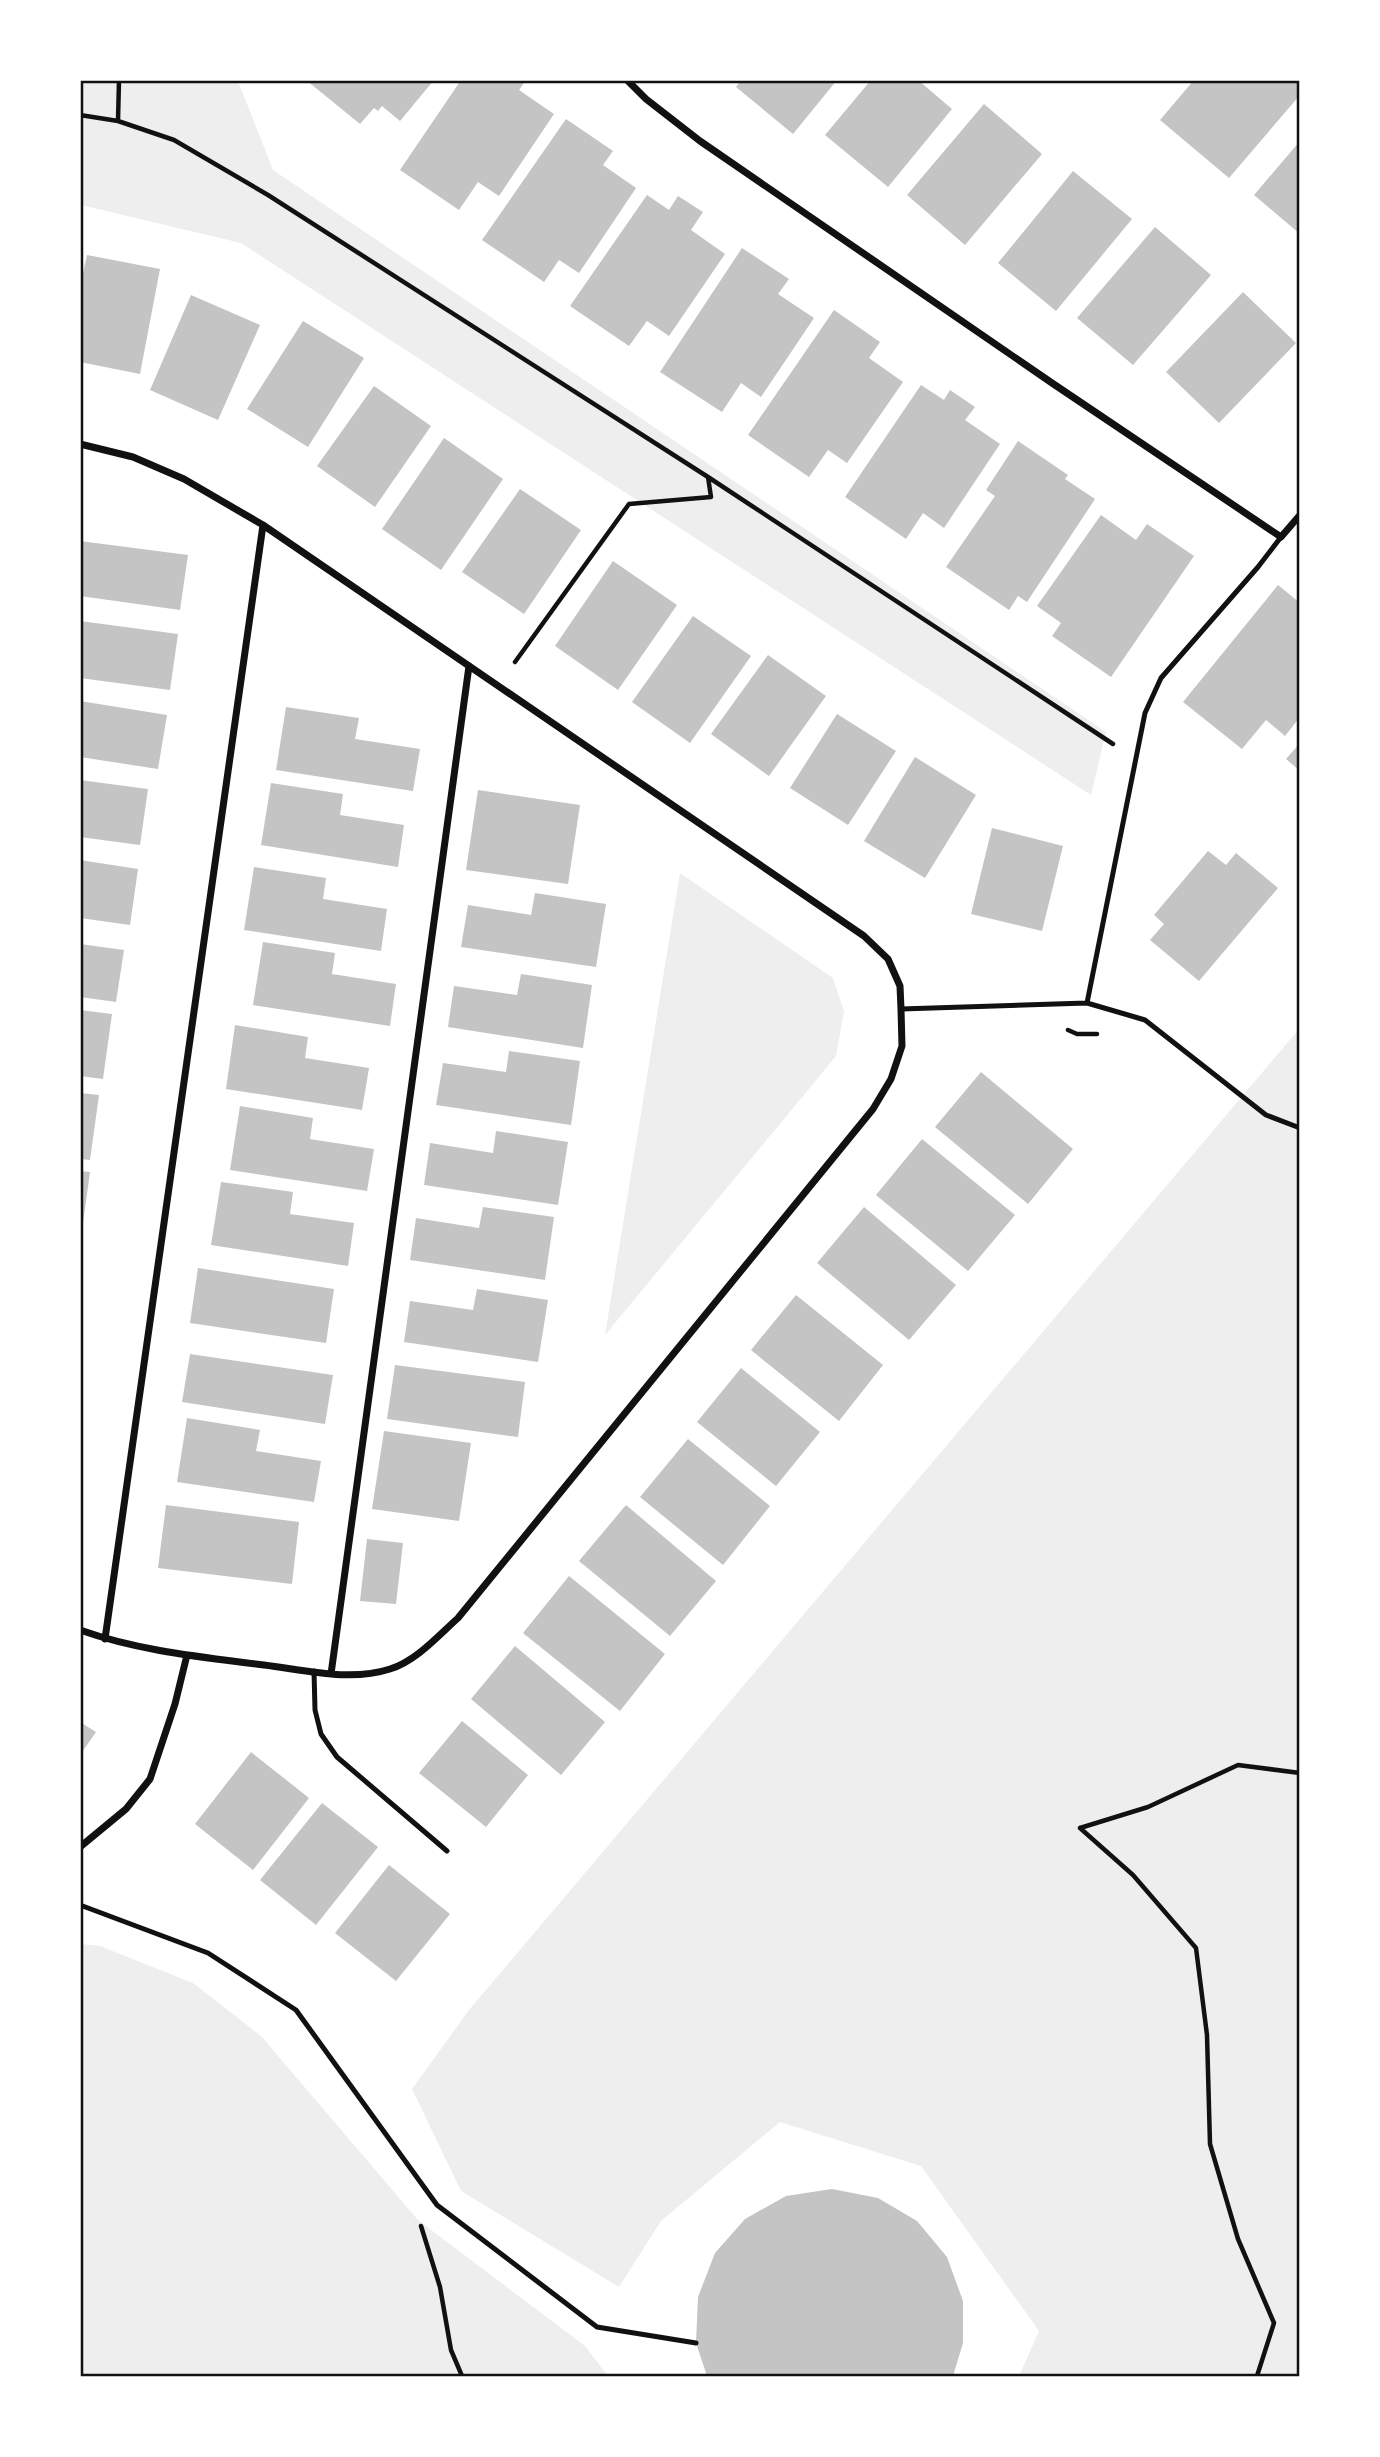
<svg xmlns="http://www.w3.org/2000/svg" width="1380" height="2457" viewBox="0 0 1380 2457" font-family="'Varela Round',sans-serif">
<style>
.green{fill:#eee}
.building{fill:#c4c4c4}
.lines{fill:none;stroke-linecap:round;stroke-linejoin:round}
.path{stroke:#111;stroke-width:4.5}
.service{stroke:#111;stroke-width:5}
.minor{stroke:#111;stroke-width:7}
.neatline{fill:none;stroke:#111;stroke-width:2.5}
</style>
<rect width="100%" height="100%" fill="#fff"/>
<!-- green -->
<path class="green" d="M81 81H238L273 170 1106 732 1091 795 241 243 81 205Z
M680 873 833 978 844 1011 836 1056 605 1335Z
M1299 1029V2376H1019L1039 2331 921 2166 780 2122 661 2221 619 2287 461 2191 412 2089 469 2010Z
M81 1944 100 1946 193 1983 261 2036 418 2220 585 2346 608 2376H81Z"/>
<!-- building -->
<path class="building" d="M306 80H434L400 121 382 106 378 111 374 108 360 124Z
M461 80H526L519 90 554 114 499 196 478 182 459 210 400 170Z
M741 80H837L793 134 736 87Z
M871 80H918L952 109 888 187 825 135Z
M1194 80H1300V95L1229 178 1160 120Z
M984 104 1042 154 965 245 907 195Z
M566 119 613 151 603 165 636 188 579 273 559 260 544 282 482 240Z
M1300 141V234L1254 195Z
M1073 171 1132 219 1056 311 998 263Z
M647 195 669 210 678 196 703 212 691 230 725 254 669 336 647 321 629 346 570 306Z
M1155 227 1211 275 1133 365 1077 318Z
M742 248 789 279 778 294 814 318 761 397 741 383 722 412 660 372Z
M87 255 160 269 140 374 80 362V287Z
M1243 292 1296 343 1219 423 1166 372Z
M191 295 260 325 218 420 150 390Z
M834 310 880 342 869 358 903 382 847 463 828 450 809 477 748 435Z
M303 321 364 358 308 447 247 409Z
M921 385 944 400 950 390 975 407 965 420 1000 444 944 528 923 513 906 539 845 497Z
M374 386 431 426 375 507 317 466Z
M444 438 503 479 441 570 382 529Z
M1018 441 1068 475 1065 479 1095 499 1027 602 1018 596 1009 610 946 567 995 496 986 490Z
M520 489 581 530 524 614 462 572Z
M1101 515 1136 540 1147 524 1194 556 1111 677 1052 636 1061 623 1037 606Z
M80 541 188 555 180 610 80 596Z
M613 561 677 605 618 690 555 646Z
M1278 585 1300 603V717L1285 736 1266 720 1242 749 1183 702Z
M693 616 751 656 690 743 632 702Z
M80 621 178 634 170 690 80 678Z
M768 655 826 696 769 776 711 734Z
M80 701 167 715 158 769 80 757Z
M286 707 359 718 355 739 420 749 413 791 276 770Z
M837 714 896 751 848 825 790 788Z
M1300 743V771L1286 759Z
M915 757 976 795 925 878 864 841Z
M80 780 148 789 140 845 80 837Z
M271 783 343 794 340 815 404 825 398 867 261 845Z
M478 790 580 805 568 884 466 870Z
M992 828 1063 846 1042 931 971 914Z
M1208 851 1226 865 1236 853 1278 888 1199 981 1150 940 1164 924 1154 915Z
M80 860 138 869 130 925 80 918Z
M254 867 326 878 323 899 387 909 381 951 244 930Z
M535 893 606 904 596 967 461 947 468 905 531 915Z
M263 942 335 953 332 974 396 984 390 1026 253 1005Z
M80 944 124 950 116 1002 80 997Z
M521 974 592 985 583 1048 448 1027 454 986 517 995Z
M80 1010 112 1014 103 1079 80 1076Z
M235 1025 308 1037 305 1058 369 1068 362 1110 226 1089Z
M509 1051 580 1061 571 1125 436 1105 443 1063 506 1072Z
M981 1072 1073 1149 1028 1204 935 1127Z
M80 1093 99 1095 90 1160 80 1159Z
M240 1106 313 1118 310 1139 374 1149 367 1191 230 1170Z
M496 1131 568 1142 558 1205 424 1185 430 1143 493 1153Z
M922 1139 1015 1215 968 1271 876 1195Z
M80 1171 90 1172 82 1230H80Z
M221 1182 293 1192 290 1214 354 1223 348 1266 211 1245Z
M483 1207 554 1217 545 1280 410 1260 416 1218 479 1228Z
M864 1207 956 1285 909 1340 817 1263Z
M198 1268 334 1289 326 1343 190 1323Z
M477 1289 548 1300 538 1362 404 1342 410 1301 473 1310Z
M796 1295 883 1365 839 1421 751 1350Z
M190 1354 333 1375 325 1424 182 1402Z
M395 1365 525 1382 518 1437 387 1419Z
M741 1368 820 1432 776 1486 697 1422Z
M187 1418 260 1430 256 1451 321 1461 314 1502 177 1482Z
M384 1431 471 1443 459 1521 372 1509Z
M688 1439 770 1506 723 1565 640 1497Z
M166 1505 299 1522 292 1584 158 1568Z
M626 1505 716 1581 670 1636 579 1561Z
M367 1539 403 1543 396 1604 360 1601Z
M569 1576 665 1654 620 1711 523 1633Z
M515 1646 605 1722 561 1775 471 1699Z
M462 1721 528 1775 486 1827 419 1773Z
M80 1722 96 1732 80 1755Z
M251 1752 309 1798 253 1870 195 1824Z
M322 1803 378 1847 316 1925 260 1880Z
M389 1865 450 1914 396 1981 335 1933Z
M832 2189 878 2198 917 2221 947 2257 963 2301V2343L953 2376H707L696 2343 698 2297 715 2253 745 2219 786 2196Z"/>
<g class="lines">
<!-- path -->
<path class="path" d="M80 115 118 121 174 140 268 195 708 477 711 497 629 504 515 662
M118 121 119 80
M708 477 1113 744
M1068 1030 1077 1034H1097
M1080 1828 1133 1875 1196 1948 1207 2035 1210 2144 1238 2239 1274 2323 1257 2376
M1080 1828 1148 1807 1238 1765 1300 1773
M421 2226 440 2287 451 2350 462 2376"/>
<!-- service -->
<path class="service" d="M1087 1003 1145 1020 1266 1115 1300 1128
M901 1009 1087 1003 1145 713 1161 678 1258 567 1281 537
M314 1671 315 1710 321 1734 337 1757 447 1851
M80 1905 208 1953 296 2010 437 2205 597 2327 696 2343"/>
<!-- minor -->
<path class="minor" d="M627 80 646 99 700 141 1052 383 1281 537 1300 515
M80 444 133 457 184 479 263 525 864 936 888 959 900 986 901 1009 902 1046 891 1079 873 1109 458 1618C438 1636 416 1661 390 1669 350 1682 305 1670 264 1665 202 1657 139 1651 80 1630
M105 1639 263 525
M331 1674 469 666
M80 1847 126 1809 150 1779 175 1704 187 1655"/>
</g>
<!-- border -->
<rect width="1380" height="2457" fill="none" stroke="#ffffff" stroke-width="164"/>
<rect x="82" y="82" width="1216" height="2293" class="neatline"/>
</svg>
